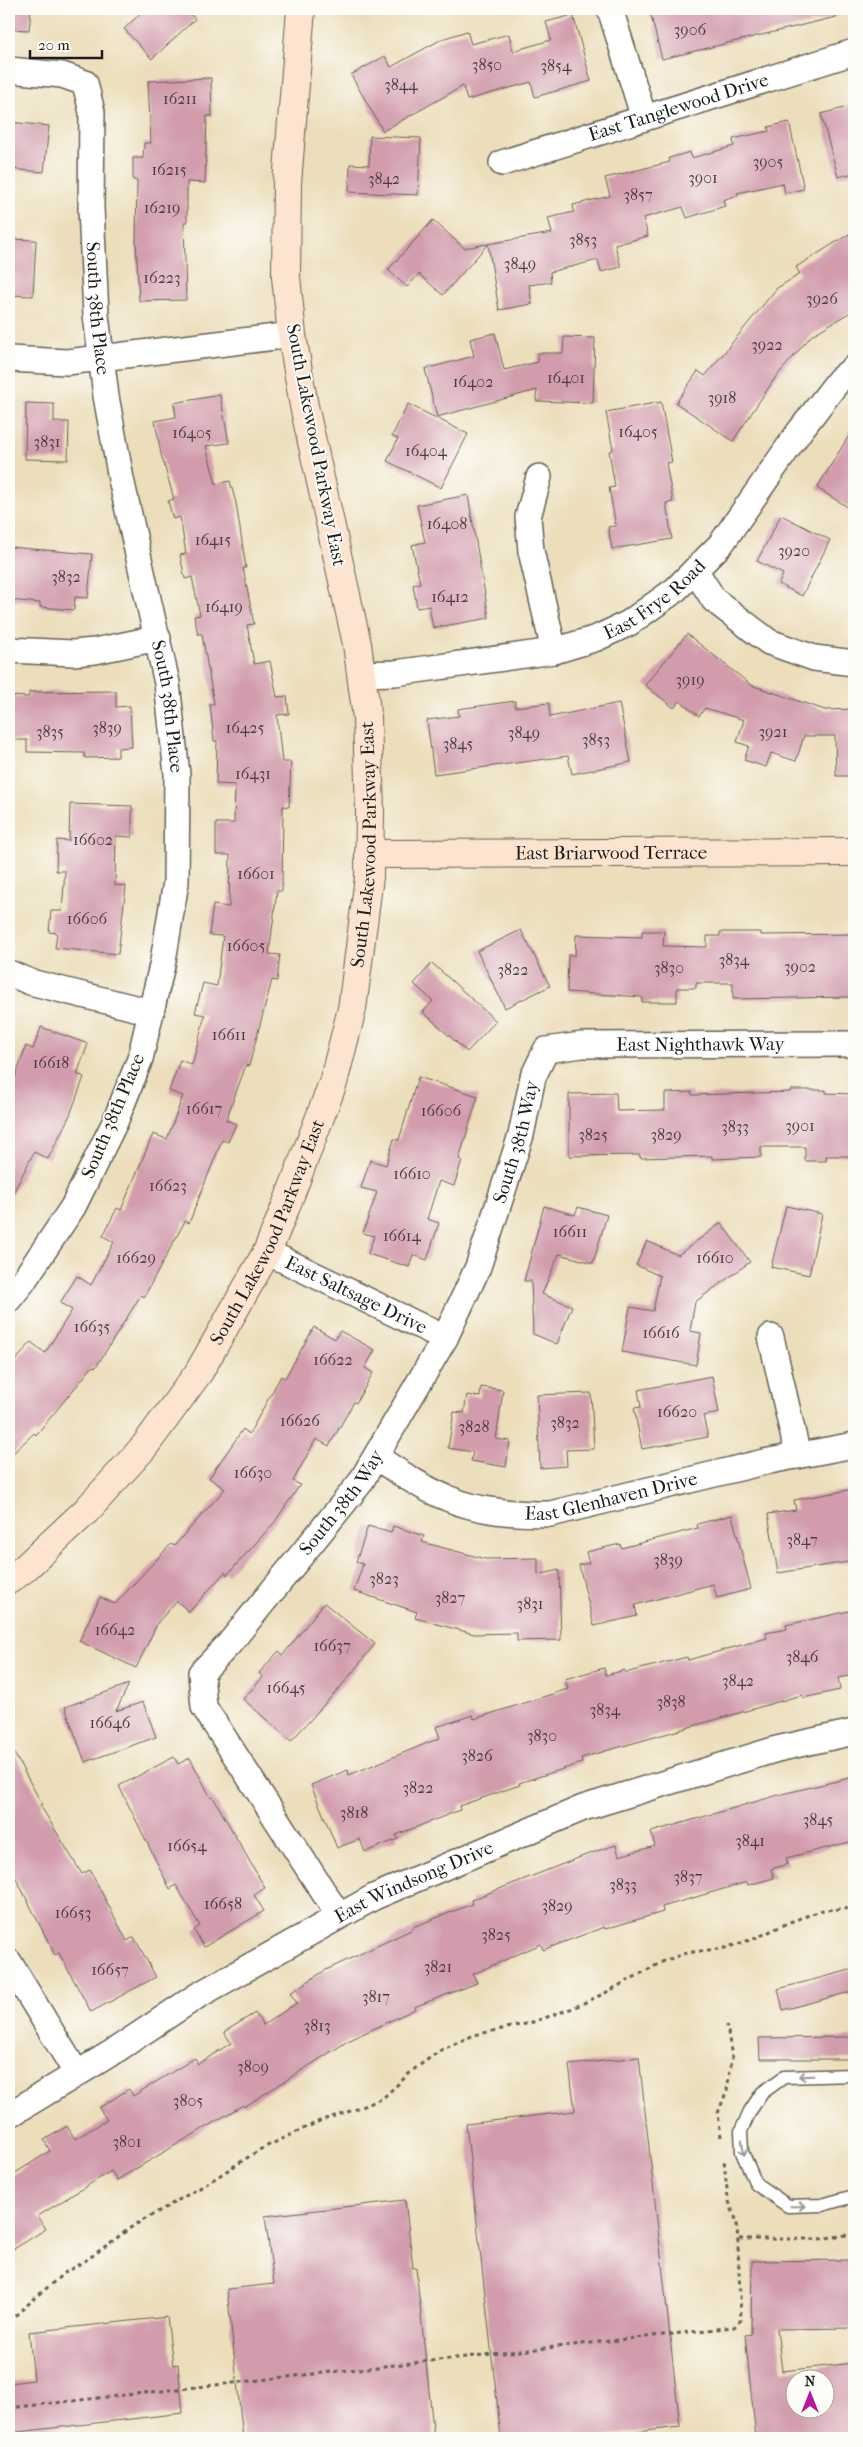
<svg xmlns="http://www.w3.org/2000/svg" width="863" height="2447" viewBox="0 0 863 2447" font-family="'IM FELL French Canon',serif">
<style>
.building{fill:#d29cad;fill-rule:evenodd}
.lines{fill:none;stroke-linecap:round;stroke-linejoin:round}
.lane-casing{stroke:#656054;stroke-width:15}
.street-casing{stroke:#656054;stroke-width:28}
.secondary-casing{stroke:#656054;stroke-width:30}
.path{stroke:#656054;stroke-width:3;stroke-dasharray:4 4;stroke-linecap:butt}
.lane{stroke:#fff;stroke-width:12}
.street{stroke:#fff;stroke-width:25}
.secondary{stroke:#fde4d1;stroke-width:28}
.oneway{stroke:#999}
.labels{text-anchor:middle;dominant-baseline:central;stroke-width:4;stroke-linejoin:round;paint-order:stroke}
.number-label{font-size:16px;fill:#4a3c40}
.street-label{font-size:19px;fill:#1c1c1c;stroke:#fdfcf7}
</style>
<rect width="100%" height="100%" fill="#fdfcf7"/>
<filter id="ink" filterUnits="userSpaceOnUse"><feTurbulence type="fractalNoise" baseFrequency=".02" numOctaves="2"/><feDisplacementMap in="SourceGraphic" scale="10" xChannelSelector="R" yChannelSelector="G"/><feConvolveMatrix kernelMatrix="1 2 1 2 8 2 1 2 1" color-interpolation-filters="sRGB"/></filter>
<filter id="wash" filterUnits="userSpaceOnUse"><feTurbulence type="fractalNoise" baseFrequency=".0096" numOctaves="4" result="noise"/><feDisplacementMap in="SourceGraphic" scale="20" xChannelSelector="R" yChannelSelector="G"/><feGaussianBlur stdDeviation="1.12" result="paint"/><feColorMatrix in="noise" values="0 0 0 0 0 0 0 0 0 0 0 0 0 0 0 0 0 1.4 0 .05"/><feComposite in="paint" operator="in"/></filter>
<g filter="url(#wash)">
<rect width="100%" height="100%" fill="#ecdebb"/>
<g id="blocks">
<!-- building -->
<path class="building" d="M9 9H31L29 30 9 29Z
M145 9H186L195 19 152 59 124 29Z
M664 9H836V17L662 59 650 12Z
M573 15 591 81 535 97 531 82 467 100 463 86 383 131 351 75 385 56 391 67 442 39 467 31 471 44 509 34 513 51 551 40 546 22Z
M211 78 212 116H207L205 183 187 182V222H184L186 300 139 301 136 239 137 181 133 180V158H143L144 143H151L148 81Z
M851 106 854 117V173L838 177 821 114Z
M9 122 49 126 44 172 9 169Z
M789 122 804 189 785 193 783 183 737 193 738 195 723 200 725 206 687 218 683 207 643 218 648 236 615 245 621 267 601 272 598 260 550 272 551 282 529 285 532 304 499 310 488 244 443 295 419 274 407 287 388 270 433 220 464 248 552 233 548 218 574 212 573 205 610 196 605 178 670 162 669 158 690 152 692 158 734 146 733 139 769 131 768 127Z
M370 136 421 138 418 195 349 192 350 164 369 165Z
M854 231V310L812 335 775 378 733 441 676 403 698 371 705 376 777 288 800 274 796 267Z
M9 239 36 240 33 296 9 295Z
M495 333 504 370 538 362V353H563L564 337 595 338 593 403 536 401 537 390 437 417 425 369 474 356 470 339Z
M220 395 229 443 206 446 216 484 230 481 236 503 246 568H243L254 624 247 625 254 664 270 661 277 697 287 696 289 714 277 715 282 762H291L289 807 283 806 282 891H277L269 954 280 955 277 981 272 980 249 1066 246 1065 226 1120 236 1124 228 1142 222 1140 189 1223 185 1221 144 1297 141 1295 96 1367 93 1366 36 1435 34 1433 9 1457V1369L31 1342 45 1353 72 1310 60 1303 77 1276 91 1285 114 1242 103 1236 117 1208 121 1210 153 1134 167 1139 183 1096 169 1091 180 1060 192 1065 205 1015 195 1013 203 983 217 986 223 936 209 935 213 905 229 907 230 855H216V823H234L235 785 216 784 217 741H214L210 704H214L202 634H198L194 616 200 615 192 577 185 579 180 555 186 554 180 517 173 519 168 501 174 499 161 454 155 421 176 417 174 403Z
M661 402 672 462 666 463 673 502 666 503 672 539 612 549 608 527 616 526 609 488 615 487 609 451 613 450 606 412Z
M26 403 54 404V422H69L68 460 25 459Z
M408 404 468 434 441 488 387 461 398 439 392 436Z
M854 427V511L817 488Z
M468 495 489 618 433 628 429 606 417 608 413 585 420 583 412 545 425 542 417 505Z
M781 515 830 540 802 596 779 584 783 574 757 561Z
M9 547 92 554 88 598 75 597 74 610 40 607V603L9 600Z
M687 634 751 685 825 710 854 709V776H836L835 736H804L796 761 771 753 766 767 744 760 749 746 737 742 744 720 705 708 699 716 680 701 674 708 645 685Z
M116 691V707L130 706 132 747 118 748V757L85 758 84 753 27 752V740H9V696L29 697V692Z
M515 701V707L549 703 550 717 619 703 631 762 572 774 568 756 434 774 427 720 459 716 458 709Z
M70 804 132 806V837L116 836 115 885 126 886 118 954 55 948 57 933 49 932 51 911H62L65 871H56L57 840 69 841Z
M521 930 550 986 505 1008 477 951Z
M642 931H664L663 946 707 947V936H720V932H761V935L854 934V997L733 999V983H696V988H677V1002H642V997L567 992 568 955H575L576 935 642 937Z
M432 963 496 1021 467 1052 423 1012 433 1001 414 984Z
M41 1027 88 1044 77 1074 84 1077 70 1115 48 1159 34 1152 9 1201V1095L26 1046 33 1049Z
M418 1077 478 1096 459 1159 462 1160 454 1186 439 1181 427 1219 439 1223 427 1260 413 1255 409 1267 368 1254 374 1236 363 1233 377 1192 361 1188 370 1160 386 1165 394 1139 399 1140Z
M790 1090H826V1093L854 1094V1156H826V1161H805V1147H761V1157L712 1159V1156L640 1158V1155L569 1156V1094L616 1093 617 1111 665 1110V1093L692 1092V1095L790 1092Z
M544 1206 575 1215 578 1207 607 1215 593 1263 559 1254 542 1294 572 1306 557 1344 533 1334 531 1281H524Z
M786 1206 822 1214 809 1275 771 1267Z
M721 1223 750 1262 695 1302 690 1331 701 1333 696 1365 622 1352 630 1307 653 1311 660 1276 636 1265 647 1241 678 1255Z
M314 1327 335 1339 340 1331 375 1350 365 1368 373 1373 356 1403 354 1402 329 1446 316 1439 293 1481 300 1485 274 1523 227 1575 225 1572 189 1612 177 1601 158 1622 136 1668 79 1641 100 1597 115 1604 171 1544 174 1546 225 1489 209 1478 243 1429 249 1434 281 1376 285 1378Z
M712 1376 719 1413 703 1416 708 1437 642 1449 634 1408 641 1407 638 1390Z
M481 1387 503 1390 496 1439 510 1441 506 1467 471 1461 473 1452 448 1448 454 1412 464 1413 467 1395 480 1397Z
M591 1393 594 1449 566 1450 567 1466 540 1468 537 1395Z
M854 1489V1561L778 1573 768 1514 796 1510 794 1500Z
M732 1515 751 1589 717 1598 713 1584 635 1605 637 1616 594 1626 579 1565 589 1563 586 1552 620 1544 621 1548 698 1528 697 1524Z
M368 1526 391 1533 393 1526 424 1536 422 1542 485 1559 538 1558V1575L559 1570 561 1640 517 1641V1633L474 1634 415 1618 417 1612 354 1591 363 1564 356 1562Z
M324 1603 375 1644 343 1684 291 1741 243 1699 263 1677 259 1673 279 1651 283 1655Z
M854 1610V1675L838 1678 840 1690 803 1698 802 1695 581 1758 582 1763 519 1783 520 1785 459 1806 460 1810 396 1835 398 1839 365 1852 360 1839 337 1848 311 1785 348 1770 349 1775 440 1738 436 1727 473 1715 474 1719 568 1689 565 1679 604 1668 606 1675 625 1670V1673L687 1657 688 1660 767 1638 766 1633 787 1629 786 1625Z
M129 1684 116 1711 143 1702 156 1737 85 1762 65 1707Z
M9 1744 42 1804 40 1805 82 1874 90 1870 127 1941 134 1937 156 1977 91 2012 59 1953 55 1955 16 1878 9 1883Z
M174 1757 178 1764 190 1758 211 1798 213 1797 265 1888 254 1895 264 1911 204 1947 194 1930 200 1926 176 1885 170 1889 119 1786Z
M854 1777V1841L786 1858 788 1864 771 1869 774 1878 748 1885 747 1882 662 1907 663 1912 605 1929 604 1927 543 1950 541 1944 473 1974 477 1983 414 2007 415 2009 348 2041 244 2107 243 2105 117 2180 111 2171 38 2216 46 2229 9 2252V2177L50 2151 44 2140 67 2126 75 2139 107 2120 99 2108 129 2089 133 2096 195 2058 198 2064 231 2043 224 2032 255 2013 263 2025 297 2003 290 1993 324 1971 413 1929V1927L472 1904 471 1900 591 1853 616 1845 619 1856 655 1846 651 1832 782 1794Z
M854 1969V1991L783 2010 778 1989Z
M854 2037V2059H760L759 2038Z
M639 2057 680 2427 585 2438H501L466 2124 575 2111 569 2065Z
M405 2200 413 2268H416L434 2438H243L227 2289 274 2284 265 2216Z
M854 2260V2328L777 2329 782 2371 854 2363V2438H756L745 2335 751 2334 752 2261ZM796 2380H826V2410H796Z
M167 2317 173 2365 178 2364 183 2413 9 2433V2383L34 2380 29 2332Z"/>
</g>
</g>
<g filter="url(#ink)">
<use href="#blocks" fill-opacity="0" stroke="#656054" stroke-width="1"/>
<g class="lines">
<!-- lane casing -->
<g class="lane-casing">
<path id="lane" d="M854 2075 784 2077 762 2093 750 2111 741 2131 742 2152 756 2184 788 2206 822 2205 854 2196"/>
</g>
<!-- street casing -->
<g class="street-casing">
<g id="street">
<path d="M610 9 644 118"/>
<path id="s1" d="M9 70 62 75 85 83 92 112 91 208 96 315 106 396 121 479 167 683 177 774 176 882 163 961 140 1059 115 1122 73 1207 22 1283 9 1299"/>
<path id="s2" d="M502 163 854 52"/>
<path d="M9 359 67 362 292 335"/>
<path d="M539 477 528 517 531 551 554 651"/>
<path d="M695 570 714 600 769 642 814 658 854 663"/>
<path d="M9 650 73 653 95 651 158 638"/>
<path id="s3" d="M361 674 395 673 554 651 597 638 629 623 675 590 721 544 799 432 839 380 854 368"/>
<path d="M9 973 30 982 151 1012"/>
<path id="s4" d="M267 1252 445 1338"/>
<path d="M771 1337 798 1456"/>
<path id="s5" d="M376 1457C399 1472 422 1488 447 1498 479 1512 516 1514 550 1514L764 1462 854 1445"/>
<path id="s6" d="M339 1916 204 1707 201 1673 229 1644 360 1483 445 1338 478 1267 521 1135 533 1077 546 1050 582 1045 854 1044"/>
<path d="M9 1962 77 2074"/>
<path id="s7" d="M9 2115 113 2052 197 1996 374 1897 583 1808 777 1749 854 1732"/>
</g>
</g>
<!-- secondary casing -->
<g class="secondary-casing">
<g id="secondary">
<path id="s8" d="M369 854 854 852"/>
<path id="s9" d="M9 1580 24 1569 86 1511 144 1447 199 1372 267 1252 286 1206 333 1083 352 1009 369 877 370 811 367 718 357 644 304 406 292 335 286 277 287 183 301 9"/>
</g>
</g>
<!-- path -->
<path class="path" d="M721 2137 718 2113 727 2090 732 2058 727 2025
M739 2239H819L854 2234
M9 2321 64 2273 88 2259 133 2226 203 2186 261 2149 322 2120 360 2108 383 2098 413 2070 441 2050 474 2035 530 2023 573 2008 605 1993 662 1962 686 1953 725 1948 756 1938 790 1922 823 1910 854 1908
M9 2408 734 2327 741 2320 737 2222 728 2199 724 2160"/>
<!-- lane -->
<use href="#lane" class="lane"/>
<!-- street -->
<use href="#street" class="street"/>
<!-- secondary -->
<use href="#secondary" class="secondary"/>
</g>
<!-- one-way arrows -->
<defs><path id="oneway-shaft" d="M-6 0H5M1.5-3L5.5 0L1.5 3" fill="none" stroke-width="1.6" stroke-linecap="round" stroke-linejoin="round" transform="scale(1.25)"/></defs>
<g class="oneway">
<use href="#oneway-shaft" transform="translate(806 2076) rotate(178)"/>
<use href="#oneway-shaft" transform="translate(743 2148) rotate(81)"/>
<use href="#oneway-shaft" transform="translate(798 2206) rotate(-1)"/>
</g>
</g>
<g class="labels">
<!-- number labels -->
<g class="number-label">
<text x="690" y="29">3906</text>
<text x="487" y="64">3850</text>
<text x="556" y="65">3854</text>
<text x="401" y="84">3844</text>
<text x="180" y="98">16211</text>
<text x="768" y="161">3905</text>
<text x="169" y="169">16215</text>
<text x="703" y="177">3901</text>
<text x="384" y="178">3842</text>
<text x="638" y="194">3857</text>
<text x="162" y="207">16219</text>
<text x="583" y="239">3853</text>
<text x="520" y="263">3849</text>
<text x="162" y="277">16223</text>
<text x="822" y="298">3926</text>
<text x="767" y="344">3922</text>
<text x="566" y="377">16401</text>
<text x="473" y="381">16402</text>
<text x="722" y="397">3918</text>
<text x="638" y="431">16405</text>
<text x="192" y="432">16405</text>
<text x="47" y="441">3831</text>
<text x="426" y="450">16404</text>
<text x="447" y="523">16408</text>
<text x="213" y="539">16415</text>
<text x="794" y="550">3920</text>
<text x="66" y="576">3832</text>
<text x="450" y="596">16412</text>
<text x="224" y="606">16419</text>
<text x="690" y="679">3919</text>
<text x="107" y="727">3839</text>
<text x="245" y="727">16425</text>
<text x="50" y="731">3835</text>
<text x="773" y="731">3921</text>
<text x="524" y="732">3849</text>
<text x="596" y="739">3853</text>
<text x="458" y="743">3845</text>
<text x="253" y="773">16431</text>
<text x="93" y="839">16602</text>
<text x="256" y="873">16601</text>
<text x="87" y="918">16606</text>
<text x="246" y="945">16605</text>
<text x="734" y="959">3834</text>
<text x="800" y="966">3902</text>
<text x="669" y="967">3830</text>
<text x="513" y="969">3822</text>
<text x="229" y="1034">16611</text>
<text x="51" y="1062">16618</text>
<text x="204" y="1108">16617</text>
<text x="441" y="1110">16606</text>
<text x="800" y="1125">3901</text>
<text x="735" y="1126">3833</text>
<text x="593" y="1134">3825</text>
<text x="666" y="1134">3829</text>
<text x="412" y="1173">16610</text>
<text x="168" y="1185">16623</text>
<text x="570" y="1231">16611</text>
<text x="402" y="1235">16614</text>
<text x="136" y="1257">16629</text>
<text x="715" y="1257">16610</text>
<text x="92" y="1326">16635</text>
<text x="661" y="1332">16616</text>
<text x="333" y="1359">16622</text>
<text x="677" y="1411">16620</text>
<text x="300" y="1420">16626</text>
<text x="565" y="1422">3832</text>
<text x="474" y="1426">3828</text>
<text x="253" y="1472">16630</text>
<text x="802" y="1539">3847</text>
<text x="668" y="1559">3839</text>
<text x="384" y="1578">3823</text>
<text x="450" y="1597">3827</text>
<text x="530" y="1603">3831</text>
<text x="115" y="1629">16642</text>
<text x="332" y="1645">16637</text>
<text x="802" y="1656">3846</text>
<text x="738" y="1680">3842</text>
<text x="286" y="1687">16645</text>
<text x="671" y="1701">3838</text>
<text x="605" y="1709">3834</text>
<text x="110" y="1722">16646</text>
<text x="542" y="1735">3830</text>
<text x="477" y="1755">3826</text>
<text x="418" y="1787">3822</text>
<text x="354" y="1812">3818</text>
<text x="818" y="1819">3845</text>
<text x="750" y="1840">3841</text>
<text x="187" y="1845">16654</text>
<text x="688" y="1876">3837</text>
<text x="623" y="1884">3833</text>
<text x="223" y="1903">16658</text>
<text x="557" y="1905">3829</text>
<text x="73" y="1912">16653</text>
<text x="496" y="1934">3825</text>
<text x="438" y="1966">3821</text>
<text x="110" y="1969">16657</text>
<text x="376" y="1996">3817</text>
<text x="317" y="2025">3813</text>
<text x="253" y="2066">3809</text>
<text x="188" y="2100">3805</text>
<text x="127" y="2141">3801</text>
</g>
<!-- street labels -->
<g class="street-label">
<text stroke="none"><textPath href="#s2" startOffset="185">East Tanglewood Drive</textPath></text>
<text stroke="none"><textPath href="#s1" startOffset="304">South 38th Place</textPath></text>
<text transform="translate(316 445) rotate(79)">South Lakewood Parkway East</text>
<text stroke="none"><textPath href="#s3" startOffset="309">East Frye Road</textPath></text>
<text stroke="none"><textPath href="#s1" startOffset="709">South 38th Place</textPath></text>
<text stroke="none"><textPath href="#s9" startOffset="844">South Lakewood Parkway East</textPath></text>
<text stroke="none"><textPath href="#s8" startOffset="242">East Briarwood Terrace</textPath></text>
<text stroke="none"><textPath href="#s6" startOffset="1160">East Nighthawk Way</textPath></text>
<text transform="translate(113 1116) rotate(-67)">South 38th Place</text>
<text stroke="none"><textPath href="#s6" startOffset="908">South 38th Way</textPath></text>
<text stroke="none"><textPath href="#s9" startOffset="439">South Lakewood Parkway East</textPath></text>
<text stroke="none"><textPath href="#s4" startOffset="99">East Saltsage Drive</textPath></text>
<text stroke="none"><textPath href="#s5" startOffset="250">East Glenhaven Drive</textPath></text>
<text stroke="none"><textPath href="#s6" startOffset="504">South 38th Way</textPath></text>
<text stroke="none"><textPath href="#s7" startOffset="468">East Windsong Drive</textPath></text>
</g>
</g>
<!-- margin -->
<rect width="863" height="2447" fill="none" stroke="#fdfcf7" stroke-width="30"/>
<!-- north arrow -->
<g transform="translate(810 2394)"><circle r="24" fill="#fdfcf7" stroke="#a3a29f"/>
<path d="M0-4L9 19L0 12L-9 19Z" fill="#b5179e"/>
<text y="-8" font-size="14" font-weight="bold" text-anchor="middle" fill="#1c1c1c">N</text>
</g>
<!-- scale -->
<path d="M30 50v8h72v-8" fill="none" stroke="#1c1c1c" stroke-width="2.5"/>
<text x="38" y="50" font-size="15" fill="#1c1c1c" stroke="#fdfcf7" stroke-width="4" paint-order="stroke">20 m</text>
</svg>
